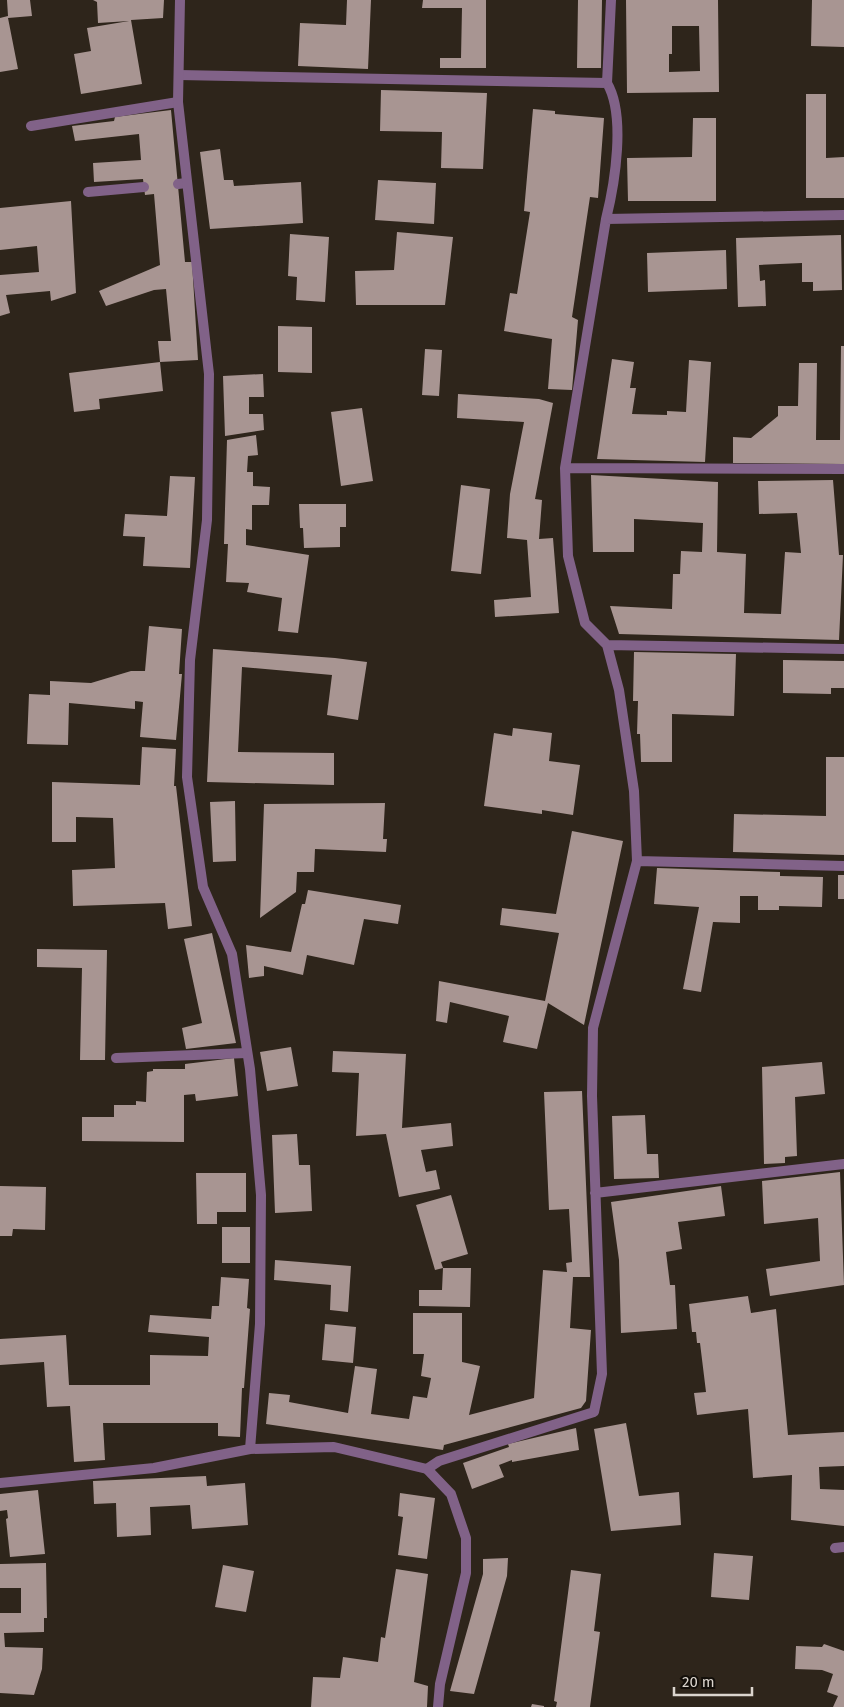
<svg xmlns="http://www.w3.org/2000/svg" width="844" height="1707" viewBox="0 0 844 1707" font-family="'Fira Sans',sans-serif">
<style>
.building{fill:#a89592;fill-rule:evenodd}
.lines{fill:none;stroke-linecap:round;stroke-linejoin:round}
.lane{stroke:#816288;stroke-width:10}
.street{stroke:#816288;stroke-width:10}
</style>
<rect width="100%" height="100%" fill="#2e251b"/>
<!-- building -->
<path class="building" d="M7 0H30L32 16 8 18 18 69 0 72V18L8 16Z
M93 0H164L163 18 131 20 142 84 81 94 74 54 91 51 87 28 129 21 98 23 97 2Z
M347 0H371L368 69 298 66 300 23 346 25Z
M423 0H486V68H440V58H461L462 8H422Z
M578 0H602L601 68H577Z
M626 0H718L719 92 627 93ZM672 26H699L700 71 669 72V54H672Z
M812 0H844V47L811 46Z
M381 90 487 93 483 169 441 168 442 132 380 131Z
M806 94H826V158L844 157V198H806Z
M533 109 555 111V114L604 118 598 198 590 197 572 317 578 320 572 390 548 389 552 339 504 331 510 293 517 294 530 212 524 211Z
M171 110 185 262H192L198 360 160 362 158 341H171L166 289 154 290 106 306 99 291 160 265 154 194 145 195 143 179 94 182 93 163 141 160 139 134 75 141 72 126 114 121 115 117Z
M693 118H716V201H628L627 158 692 157Z
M220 149 224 180H233L234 186 301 182 303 223 210 229 200 152Z
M378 180 436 183 434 224 375 220Z
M71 201 76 293 51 301 50 291 6 295 10 313 0 316V275L39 272 37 246 0 250V208Z
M397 232 453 237 445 305H356L355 271 394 270Z
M290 234 329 237 325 302 296 300 297 277 288 276Z
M841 235 842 290 813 291V282H802V263L759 265 760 281 765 280 766 306 738 307 736 238Z
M726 250 727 289 648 292 647 253Z
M278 326 312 327V373L278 372Z
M841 346H844V464L733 463V437L751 438 778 416V406H798L799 363H817L816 440H840Z
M425 349 442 350 439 396 422 395Z
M612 359 634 362 630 388H636L632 414 667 415V411L686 412 689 360 711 362 705 462 597 459Z
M160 362 163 391 99 399 100 409 74 412 69 373Z
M263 374 264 397H249V414H263L264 430 225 436 223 376Z
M458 394 539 399 553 403 535 499 542 500 539 539 553 538 559 613 495 617 494 600 531 597 527 540 507 538 510 494 524 422 457 418Z
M362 408 373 481 341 486 331 412Z
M256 435 258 455 248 456 247 472H253V486L270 487 269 505H252V530L246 529V545L309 555 298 633 278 631 282 598 247 592 249 583 226 582 228 544H224L227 440Z
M591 475 718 482 717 552 746 554 744 613 781 614 785 552 801 553 797 513 759 514 758 481 833 480 839 555H843L839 640 619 634 610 606 672 609 673 574H680L681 551 702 552 703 523 634 519V552H593Z
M170 476 195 477 190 568 143 566 145 537 123 536 125 514 167 516Z
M461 485 490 489 481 574 451 571Z
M299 504H346V527H340V547L304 548 303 528H300Z
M149 626 182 629 179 674H182L176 740 140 737 143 702 135 701V709L69 703 68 745 27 744 29 694 50 695V681L91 683 131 671H145Z
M213 649 335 658 367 662 358 720 327 715 332 675 242 667 238 752 334 753V785L207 782Z
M634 652 736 654 734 716 672 714V762H641L640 734H637L638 701H633Z
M783 660 844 661V688H831V694L783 693Z
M513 728 552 733 549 761 580 765 573 815 542 810V814L484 806 494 733 512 736Z
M142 747 176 749 174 786H176L192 926 168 929 165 903 73 906 72 870 115 868 113 818 76 817V842H52V782L140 785Z
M826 757H844V855L733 852 734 814 826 816Z
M235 801 236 861 213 862 210 802Z
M385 803 383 839H387L386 852 315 849 314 872H297L296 892 260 918 264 804Z
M572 831 623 841 584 1025 548 1003 537 1049 503 1042 509 1016 450 1002 447 1023 436 1021 439 981 545 1001 559 933 500 925 502 908 556 914Z
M657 868 780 872V876L823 877 822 907 779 906V910H758V896H740V923L713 922 701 992 683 989 699 907 654 904Z
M838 875H844V899H838Z
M308 890 401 905 398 924 364 919 354 965 307 955 303 975 264 966V976L249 978 246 945 291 952 302 904H305Z
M212 933 236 1043 186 1049 182 1028 202 1023 184 939Z
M37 949 107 950 105 1060H80L82 968 37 967Z
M291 1047 298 1086 267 1091 260 1052Z
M333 1051 406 1054 402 1128 451 1123 453 1146 421 1150 426 1172 436 1170 440 1189 399 1197 386 1134 356 1136 359 1073 332 1072Z
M234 1058 238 1096 196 1101 195 1094 184 1095V1142L82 1141V1117H114V1105H136V1101L146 1102 147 1072 153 1071V1069H185V1064Z
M822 1062 825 1094 795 1097 797 1156 785 1157V1163L764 1164 762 1067Z
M582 1091 590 1277H573L570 1328 591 1330 586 1401 581 1408 444 1445 443 1450 266 1424 269 1393 290 1395 289 1402 348 1413 355 1366 377 1369 371 1414 409 1419 413 1396 427 1398 431 1378 421 1376 424 1354H413V1313H462V1362L480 1366 469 1415 534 1398 543 1270 567 1272 566 1263 572 1262 569 1209 549 1210 544 1092Z
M645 1115 647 1154H658L659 1178 614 1179 612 1116Z
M297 1134 299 1165H310L312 1211 275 1213 272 1135Z
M840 1172 844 1285 770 1296 766 1269 820 1261 818 1218 764 1224 762 1181Z
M196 1173H246V1212H217V1224H197Z
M0 1186 46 1187 45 1230 13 1229 12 1236H0Z
M721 1186 725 1216 678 1222 682 1249 666 1252 670 1285H675L677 1329 621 1333 619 1260 611 1202Z
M451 1195 468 1254 441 1262 443 1268 435 1270 416 1205Z
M222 1227H250V1263H222Z
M275 1260 351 1266 348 1312 330 1310 331 1285 274 1280Z
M443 1268H471L470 1307 419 1306V1290H442Z
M221 1277 249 1279 247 1308 250 1309 244 1388H242L240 1437 218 1436V1423H103L105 1460 74 1462 70 1406 47 1407 44 1362 0 1365V1339L66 1335 69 1385H150V1355L208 1356 209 1337 148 1332 150 1315 211 1319 212 1306H219Z
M748 1296 751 1313 776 1309 788 1435 844 1432V1466L819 1467 820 1489 844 1490V1526L791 1520 792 1475 753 1478 748 1409 697 1415 694 1393 706 1392 700 1343H697L696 1332H692L689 1304Z
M325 1324 356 1327 353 1363 322 1360Z
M626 1423 639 1496 679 1492 681 1525 611 1531 594 1429Z
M576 1428 579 1450 512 1462V1460L499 1465 504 1477 472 1489 463 1463 509 1447 508 1444Z
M206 1476 207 1486 245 1483 248 1525 192 1529 190 1505 150 1507 151 1535 117 1537 116 1503 94 1504 93 1481Z
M38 1490 45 1554 10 1557 6 1519 8 1518 7 1510 0 1511V1494Z
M400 1493 435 1498 427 1559 398 1555 403 1517 398 1516Z
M714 1553 753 1556 749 1600 711 1597Z
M508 1558 507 1576 474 1694 450 1691 483 1574V1559Z
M46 1563 47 1618H44V1632L4 1633 5 1647 43 1648 42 1669 34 1695 0 1693V1613H21V1588H0V1564Z
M223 1565 254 1571 246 1612 215 1607Z
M396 1569 428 1574 414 1682 428 1686 427 1707H311L313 1677 340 1678 343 1657 378 1662 381 1637 385 1638Z
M571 1570 601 1574 594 1631 600 1632 590 1707H556L557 1702 554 1701Z
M824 1644 844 1651V1707H833L838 1696 827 1692 833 1674 822 1670 795 1669 796 1646 822 1647Z
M532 1704 544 1706V1707H531Z"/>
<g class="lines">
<!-- lane -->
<path class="lane" d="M179 75 607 83
M31 126 178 102
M178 184 186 183
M88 192 144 187
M606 219 844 215
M565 468 844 469
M607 645 844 649
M637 861 844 866
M116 1058 247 1053
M595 1193 844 1164
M427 1469 439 1461 594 1412 602 1374 592 1096 593 1028 637 861 634 791 619 690 607 645 585 623 568 556 565 468 606 219C615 183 626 115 607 83L611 0
M835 1548 844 1547"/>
<!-- street -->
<path class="street" d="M180 0 178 102 209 374 207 520 190 660 187 777 203 887 232 954 250 1069 261 1195 260 1324 250 1449 334 1447 427 1469 451 1494 466 1538V1573L440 1684 438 1707
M0 1483 154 1468 250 1449"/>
</g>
<!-- scale -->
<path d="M674 1687v8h78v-8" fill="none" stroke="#dbd5ce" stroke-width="2.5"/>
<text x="682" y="1687" font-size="15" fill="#dbd5ce" stroke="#130f0a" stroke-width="4" paint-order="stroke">20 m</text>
</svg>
